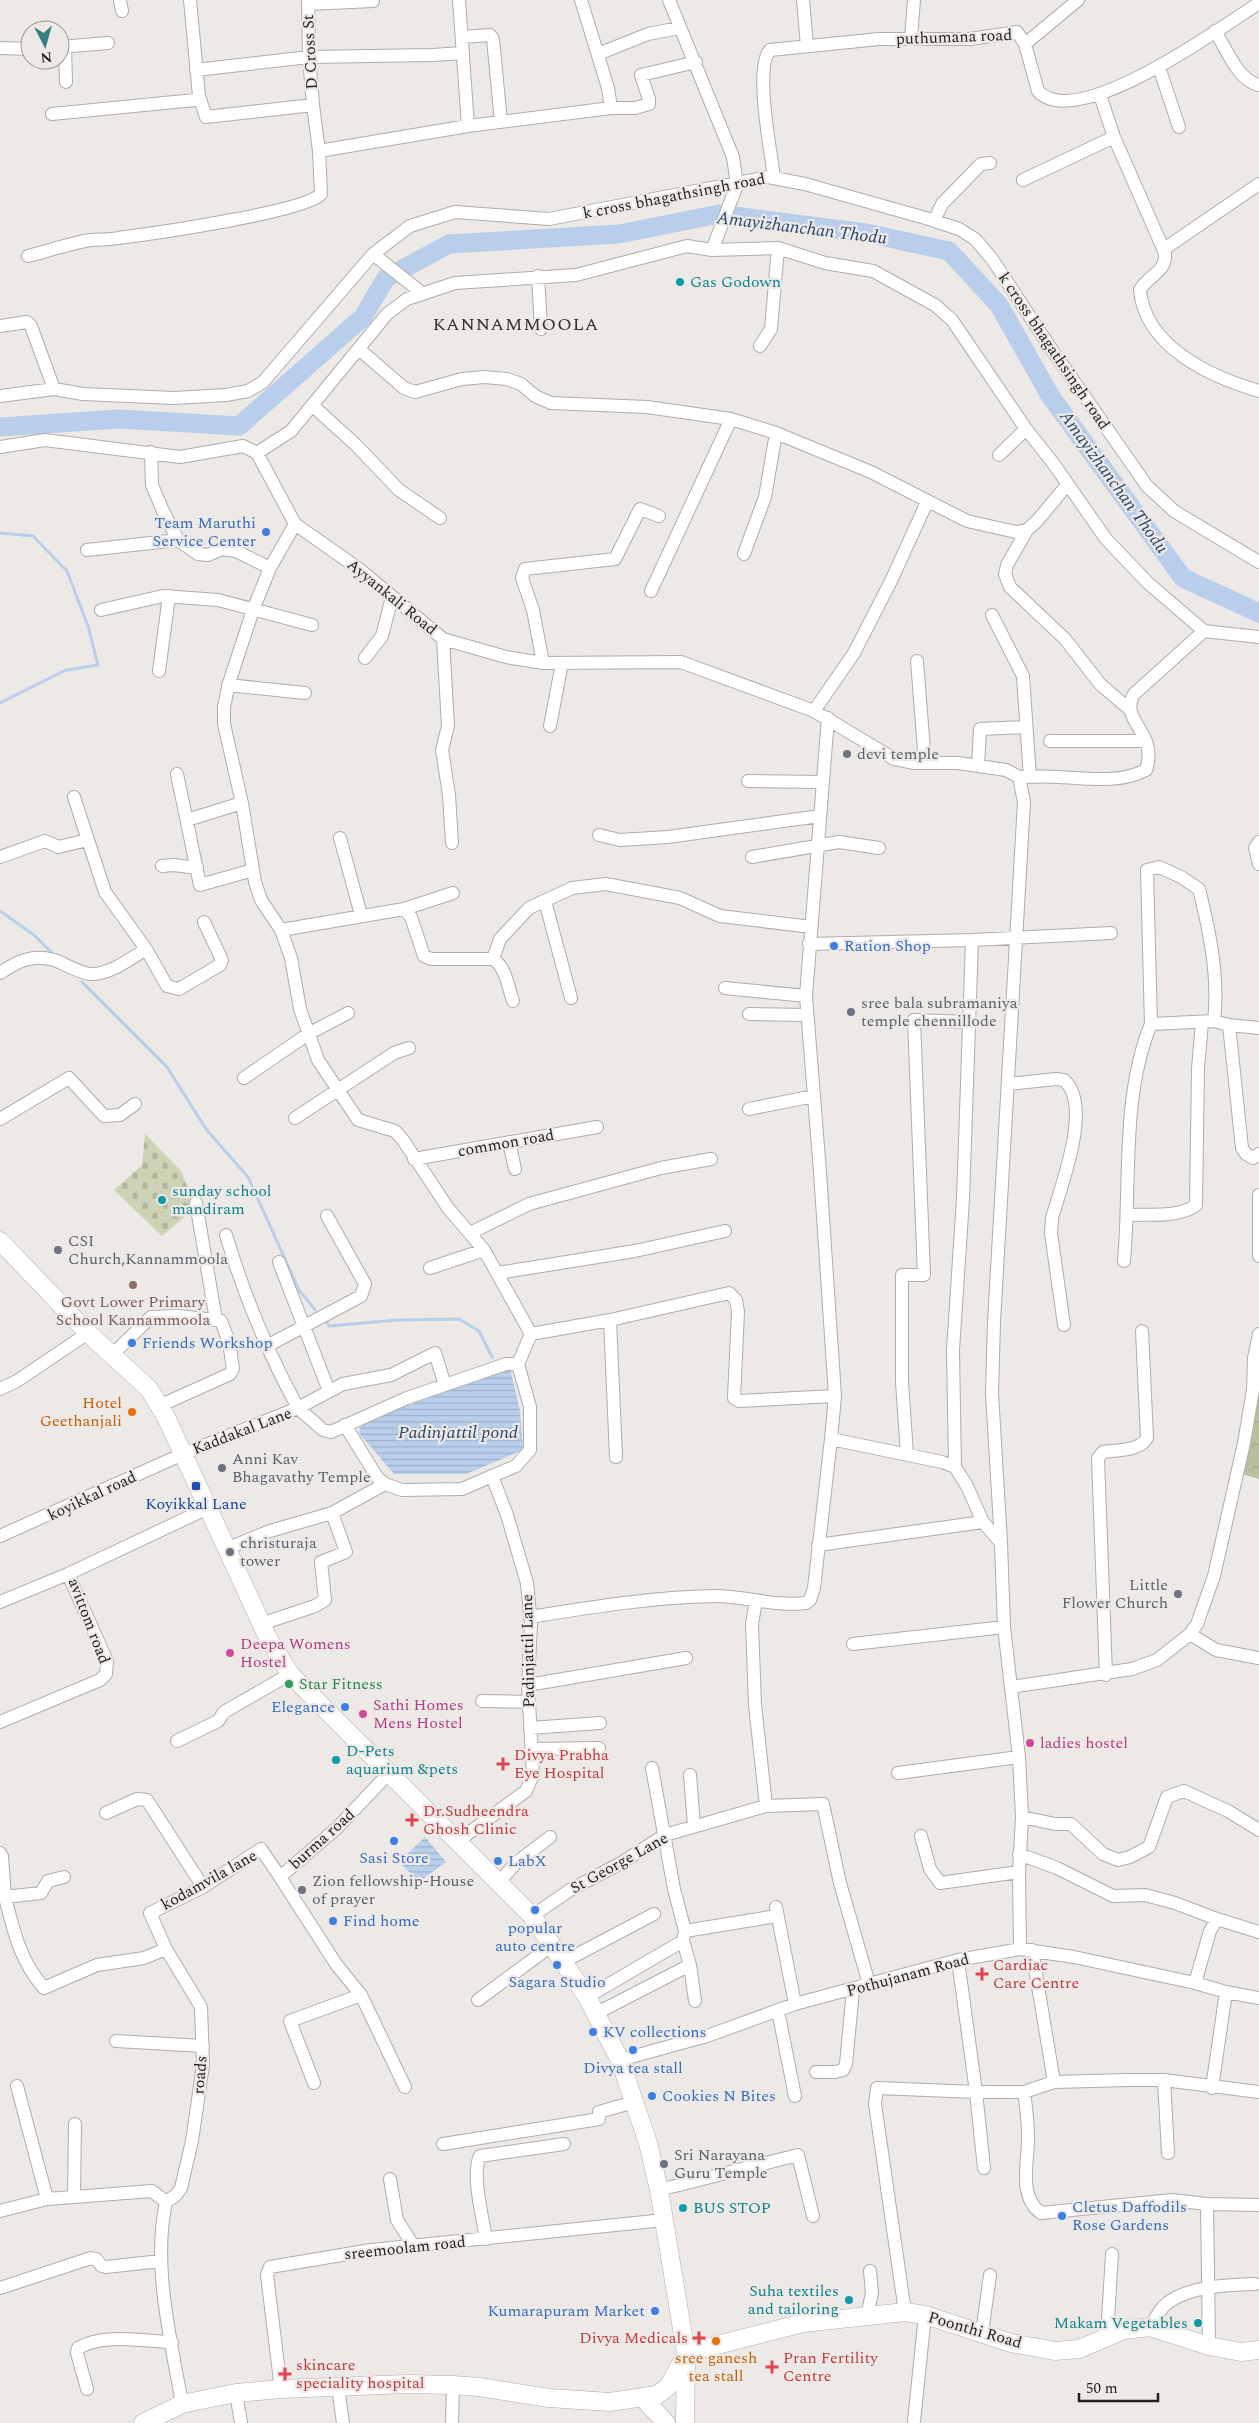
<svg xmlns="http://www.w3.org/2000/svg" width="1259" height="2423" viewBox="0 0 1259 2423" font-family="Spectral,serif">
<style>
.forest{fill:url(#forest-crowns)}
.cemetery{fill:url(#cemetery-stones)}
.water{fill:url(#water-rules)}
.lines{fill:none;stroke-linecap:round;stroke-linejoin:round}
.stream{stroke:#b8ceeb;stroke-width:3}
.river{stroke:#b8ceeb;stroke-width:19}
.street-casing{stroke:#b0acaa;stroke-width:14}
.secondary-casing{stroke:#b0acaa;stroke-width:19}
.street{stroke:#fff;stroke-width:12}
.secondary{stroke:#fff;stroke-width:18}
.culture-dot{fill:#0f9aa8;stroke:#ede9e6;stroke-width:2}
.shop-dot{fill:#3f7fe0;stroke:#ede9e6;stroke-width:2}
.worship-dot{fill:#6b7280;stroke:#ede9e6;stroke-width:2}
.education-dot{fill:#8d6e63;stroke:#ede9e6;stroke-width:2}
.food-dot{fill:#e8710a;stroke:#ede9e6;stroke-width:2}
.transit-dot{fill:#1a4fb4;stroke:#ede9e6;stroke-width:2}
.hotel-dot{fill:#d1479c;stroke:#ede9e6;stroke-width:2}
.leisure-dot{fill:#2e9e5b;stroke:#ede9e6;stroke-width:2}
.health-dot{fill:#e0444e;stroke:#ede9e6;stroke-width:2}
.labels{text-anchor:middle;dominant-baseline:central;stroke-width:4.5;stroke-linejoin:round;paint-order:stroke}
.street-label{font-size:16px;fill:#232221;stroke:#ede9e6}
.culture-label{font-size:16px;fill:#0d838f;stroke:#ede9e6;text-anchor:start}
.shop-label{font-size:16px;fill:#366cbe;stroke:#ede9e6;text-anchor:start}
.worship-label{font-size:16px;fill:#5b616d;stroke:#ede9e6;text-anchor:start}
.education-label{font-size:16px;fill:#785e54;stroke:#ede9e6}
.food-label{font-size:16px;fill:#c56008;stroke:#ede9e6;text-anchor:end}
.transit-label{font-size:16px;fill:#164399;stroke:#ede9e6}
.hotel-label{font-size:16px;fill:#b23c85;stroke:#ede9e6;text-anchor:start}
.leisure-label{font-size:16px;fill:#27864d;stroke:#ede9e6;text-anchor:start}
.health-label{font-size:16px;fill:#be3a42;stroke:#ede9e6;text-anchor:start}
.water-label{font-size:18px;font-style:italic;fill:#28476e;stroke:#ede9e6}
.neighbourhood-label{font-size:18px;letter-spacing:1px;fill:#302d2b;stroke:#ede9e6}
</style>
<defs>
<pattern id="forest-crowns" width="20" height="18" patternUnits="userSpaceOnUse" patternTransform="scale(1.25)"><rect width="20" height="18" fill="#bac09e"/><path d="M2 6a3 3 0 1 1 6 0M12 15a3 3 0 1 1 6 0" fill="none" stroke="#a0a588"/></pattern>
<pattern id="cemetery-stones" width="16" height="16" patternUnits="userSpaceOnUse" patternTransform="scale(1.25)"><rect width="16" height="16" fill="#ced3b5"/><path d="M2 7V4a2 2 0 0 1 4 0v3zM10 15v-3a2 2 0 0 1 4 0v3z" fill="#b1b59b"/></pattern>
<pattern id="water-rules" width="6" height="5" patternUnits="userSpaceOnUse" patternTransform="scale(1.25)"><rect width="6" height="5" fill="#b8ceeb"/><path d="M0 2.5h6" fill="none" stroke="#9eb1c9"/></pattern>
</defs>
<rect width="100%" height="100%" fill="#ede9e6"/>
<!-- forest -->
<path class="forest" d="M1259 1381V1479L1243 1474Z"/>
<!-- cemetery -->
<path class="cemetery" d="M145 1134 181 1171 196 1207 162 1236 114 1190 142 1165Z"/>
<!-- water -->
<path class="water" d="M510 1368 520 1411 523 1450 466 1474H394L359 1433 360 1427 376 1417Z
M425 1837 446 1862 419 1882 399 1862Z"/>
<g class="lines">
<!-- stream -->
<path class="stream" d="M0 533 33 536 67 571 88 626 98 665 66 670 0 703
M0 911 34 935 51 952
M82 982 167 1067 206 1129 248 1177 299 1290 315 1310
M327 1323 329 1326 398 1320 459 1319 479 1331 492 1357"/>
<!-- river -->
<path class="river" d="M0 427 118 419 239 426 363 317 386 278 449 244 619 234 719 214 866 233 949 251 999 305 1051 397 1183 578 1259 613"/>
<!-- street casing -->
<g class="street-casing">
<path id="street" d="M120 0 122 11
M308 0 309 57 313 105
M459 0 468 126
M581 0 608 88 611 108
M669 0 733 157 737 185 712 250
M803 0 807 46
M308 4 373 1
M1215 31C1226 48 1238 81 1259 85
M462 37 490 35 493 39 501 122
M911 38 914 0
M1025 44 1078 0
M60 47 108 43
M65 47 66 82
M0 48 30 49
M598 54 648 34 679 28
M1159 67 1179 127
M196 70 309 57 432 55 463 53
M1100 95 1114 137 1165 253C1167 272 1148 275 1140 290 1145 347 1211 377 1259 391
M199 96 206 117 313 105 319 151 468 126 611 108H635L649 104V99L641 75 696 62
M52 114 195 100 199 96 190 0
M774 178C771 151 754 68 770 50L879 39H970L1017 32 1025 44 1038 91C1076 133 1222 27 1259 3
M1023 180 1114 137
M934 221 942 204 981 164 990 163
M1164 249 1259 184
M373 254 422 293
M28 256C49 251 70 243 91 240 100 239 109 240 118 238 150 234 305 212 321 194L319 151
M538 276 541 329
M0 326 27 322 31 326 54 389
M760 346 771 329 778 248
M359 349 404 388 415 392 462 379 484 377 507 379 521 384 535 396 551 403 647 407 731 419 776 433 871 472 967 521 1016 532 1027 530 1037 521 1067 485
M0 396 54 389 83 394 174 398 226 395 248 391 263 382 373 254 410 226 455 212 549 219 768 177 805 184 929 219 959 229 975 239 992 259 1050 347 1147 486 1174 511 1259 562
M312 405 356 445 399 490 440 518
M0 447 45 440 180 457 243 446 257 453 295 524 359 569 443 639 506 657 543 663 681 662 814 711 894 759 913 763H958L1006 770 1019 777 1024 802 994 1322 992 1393 1001 1543
M151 452 152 485 163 511 178 540
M257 453 291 431 387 314 407 299 455 283 576 275 687 246 712 250 778 248 825 263 873 271 935 305 952 320 1026 429 1053 463 1106 539 1148 583 1204 631 1259 637
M999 455 1026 429
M295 524 270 568 253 610 229 683 224 707V724L242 803 255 882 261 900 281 930 291 958 300 1009 318 1060 358 1120 395 1131 403 1140 448 1208 484 1250 531 1334 518 1364
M1027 530 1007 565 1005 574 1010 587 1065 639 1100 684 1128 708
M87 550 178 540 198 554 208 555 222 549 236 551 270 568
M744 554 765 497 776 433
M651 591 731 419
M101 610 163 596 218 600 312 625
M992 615 1023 676 1030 777
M443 639 448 726 442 750 449 795 452 843
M365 658 382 636 392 597
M917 661 925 763
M543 663 533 610 522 578 525 569 615 559 640 509 659 516
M159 671 169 596
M228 685 305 693
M814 711 854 653 891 581 927 502
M828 718 806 996 820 1172 835 1396 831 1439 942 1462 955 1467 967 1486 983 1522 1001 1543 1004 1627 1019 1757 1022 1817 1019 1872 1020 1949
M550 726 562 663
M1050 741H1146
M978 766 980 729 1026 727
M177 774 200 885 253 870
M1019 777C1032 777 1045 776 1058 777 1087 778 1119 784 1146 770 1159 732 1118 721 1134 694L1204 631
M748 781 822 782
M74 797 105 892 146 949 167 986 179 989 220 965 222 960 204 922
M187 820 242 803
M599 835 620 840 668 837 820 816
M340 838 361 915
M1259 842 1255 848 1259 864
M0 857 45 841 58 847 88 840
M752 857 839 842 879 848
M162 866 174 865 197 868
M545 901 571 998
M404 909 453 893
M281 930 404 909 411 917 424 956 431 959H493C506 967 508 987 513 1001
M809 944 972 940 1111 933
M493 959 500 939 529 908 572 888 606 884 680 898 720 916 811 927
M0 973C18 961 32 954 54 960 66 964 76 972 90 974 109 975 130 959 146 949
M725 988 806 996
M749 1014 807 1015
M1214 1021C1219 977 1210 933 1199 889L1181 877 1159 867 1147 870 1151 1024 1214 1021 1229 1025 1242 1148 1246 1154 1253 1158 1259 1154
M1229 1025 1259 1028
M244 1078 308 1034 348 1013
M1008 1084 1056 1079 1064 1080C1093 1106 1061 1185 1052 1218L1051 1233 1064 1325
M749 1109 814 1096
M295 1118 394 1053 409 1048
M0 1119 69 1078 104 1116 120 1115 135 1104
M509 1142 515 1169
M414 1159 597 1127
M1259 1195V1256
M1128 1215C1149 1214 1179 1218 1196 1205L1198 1068 1202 1023
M470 1233 529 1204 661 1168 711 1159
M226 1235C244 1295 268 1353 298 1408L343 1384 391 1375 435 1353 445 1385
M1124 1261C1131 1183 1121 1097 1151 1024
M279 1262 329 1391
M430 1268 484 1250
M498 1273 635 1251 725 1231
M610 1320 616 1457
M531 1334 610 1320 729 1293 736 1300 738 1312 734 1398 739 1401 835 1396
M267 1346 361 1296 365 1284 327 1216
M112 1355 151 1317 178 1316 216 1320 196 1203
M0 1389 17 1381 88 1333
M159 1406 230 1374 233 1369 229 1342 221 1321 216 1320
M345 1425 377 1477 385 1484 402 1490 462 1489 492 1476
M907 1454 902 1382V1275H924L914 1020 969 1022
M955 1467 953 1350 963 1199 972 940
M332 1513 385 1484
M0 1536 183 1454 298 1408 323 1430 331 1432 407 1398 506 1364H518
M818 1545 983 1522
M226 1549 270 1531 332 1513 346 1552 321 1562 325 1600 315 1606 261 1624
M756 1601 752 1624 755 1705 766 1806
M0 1602 68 1574
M530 1617C592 1607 653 1597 715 1596 746 1596 775 1607 806 1603L810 1600 814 1588 831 1439
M1190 1634 1216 1650 1259 1658
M853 1644 1004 1627
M1106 1675 1098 1458 1103 1452C1117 1450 1140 1451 1147 1438L1142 1331
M528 1685 686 1658
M1011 1687 1132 1669 1157 1660 1190 1634 1197 1624 1214 1576 1244 1443 1253 1390 1254 1358 1259 1334
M482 1701 529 1702
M0 1722 100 1680 106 1674 107 1661 68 1574 208 1508
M530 1728 600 1723
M177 1741 218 1721 224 1712 290 1674
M531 1749 599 1748
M652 1768 674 1889 685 1931
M389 1773 337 1828 280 1877 336 1964 361 1995 405 2087
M898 1773 1019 1757
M690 1775 694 1826
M106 1813 137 1799 147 1800 203 1887
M1022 1817 1055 1824H1071L1103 1854 1118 1860 1130 1857 1149 1847 1167 1797 1184 1791 1228 1811 1259 1830
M921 1836 930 1869 940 1883 1019 1872
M458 1841 526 1791 533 1775 528 1685 531 1624 527 1583 507 1515 492 1476 516 1466 530 1450V1407L518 1364
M0 1853 2 1856 5 1897 41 1893 48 1881 64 1877
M1019 1854 1057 1868 1113 1896 1145 1895 1175 1903 1217 1919
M499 1882 516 1863 550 1837
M5 1897C14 1932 20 1961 44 1988L97 1965 144 1958 166 1949 150 1913 203 1887 261 1849 280 1877
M776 1907 795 2004
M532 1916 570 1890 621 1863 665 1835 766 1806 823 1804 840 1883 869 1984
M683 1940 685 1931 777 1916
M1032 1950 1054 2082
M563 1962 654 1914
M1195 1983 1210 1931 1217 1919 1259 1932
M587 1997 683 1941 690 1965 695 2001
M478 2000 551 1946
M778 2011 795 2096
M595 2014 690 1965
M116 2041 203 2046
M620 2060 707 2036 795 2004 958 1960 1020 1949 1074 1957 1195 1983 1226 1992 1259 1998
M816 2072H835L843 2070 846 2064 853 1990
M1164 2080 1168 2153
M314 2083 290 2021 361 1995
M17 2086 47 2199
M1212 2088 1226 1992
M1024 2092C1026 2106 1028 2121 1028 2135 1029 2160 1017 2196 1041 2213L1172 2200 1207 2204
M443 2144 599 2119V2112L634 2102
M984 2168 976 2092H1024L1054 2082 1128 2080H1164L1259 2092
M390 2179 397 2220 413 2245
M659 2190 798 2155 813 2216
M74 2196 75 2124
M166 2202 176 2195 181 2188 192 2141 203 2065 201 2007 166 1949
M0 2211 47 2199 152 2191 166 2202C152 2266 171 2340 182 2404
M486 2239C483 2218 471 2174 480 2156L564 2144
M0 2288 91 2258 96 2259 102 2266 106 2267 161 2261
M905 2312 875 2104 877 2088 976 2092 958 1960
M867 2316 872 2293 870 2271
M1150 2327C1154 2321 1158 2313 1163 2307 1183 2286 1228 2285 1255 2284
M982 2333 990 2275
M1107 2336 1112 2254
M1209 2346 1207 2204 1259 2205
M338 2387 343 2423
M87 2389 77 2353 78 2348C103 2333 143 2341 172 2342
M281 2389 267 2275 270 2267 371 2250 664 2220
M236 2393 241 2423
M914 2421 925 2315
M452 2423 453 2385"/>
</g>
<!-- secondary casing -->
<g class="secondary-casing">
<path id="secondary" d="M0 1241 88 1333 149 1389 166 1417 268 1638 290 1674 532 1916 587 1997 620 2060 648 2143 659 2190 686 2353 685 2423
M686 2353 803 2323 905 2312 925 2315 1011 2343 1055 2351 1079 2349 1124 2330 1150 2327 1209 2346 1241 2352 1259 2350
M643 2398 666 2423
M143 2423 182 2404 236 2393 281 2389 407 2384 453 2385 479 2387 549 2398 610 2402 657 2395 668 2387 685 2356"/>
</g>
<!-- street -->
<use href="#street" class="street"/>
<!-- secondary -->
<use href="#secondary" class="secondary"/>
</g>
<!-- markers -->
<g class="culture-dot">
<circle cx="680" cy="282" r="5"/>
<circle cx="162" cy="1200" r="5"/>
<circle cx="336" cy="1760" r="5"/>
<circle cx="683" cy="2208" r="5"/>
<circle cx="849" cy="2300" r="5"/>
<circle cx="1198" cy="2323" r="5"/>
</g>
<g class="shop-dot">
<circle cx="266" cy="532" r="5"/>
<circle cx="834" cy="946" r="5"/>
<circle cx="132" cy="1343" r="5"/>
<circle cx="345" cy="1707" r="5"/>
<circle cx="394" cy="1841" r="5"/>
<circle cx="498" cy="1861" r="5"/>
<circle cx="535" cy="1910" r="5"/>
<circle cx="333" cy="1921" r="5"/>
<circle cx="557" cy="1965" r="5"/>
<circle cx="593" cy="2032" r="5"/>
<circle cx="633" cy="2050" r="5"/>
<circle cx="652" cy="2096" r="5"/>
<circle cx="1062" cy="2216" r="5"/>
<circle cx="655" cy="2311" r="5"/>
</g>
<g class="worship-dot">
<circle cx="847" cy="754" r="5"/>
<circle cx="851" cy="1012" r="5"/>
<circle cx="58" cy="1250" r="5"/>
<circle cx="222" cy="1468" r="5"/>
<circle cx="230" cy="1552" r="5"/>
<circle cx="1178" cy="1594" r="5"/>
<circle cx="302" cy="1890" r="5"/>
<circle cx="664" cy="2164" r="5"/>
</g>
<circle class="education-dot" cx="133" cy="1285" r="5"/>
<g class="food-dot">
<circle cx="132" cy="1412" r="5"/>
<circle cx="716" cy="2341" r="5"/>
</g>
<rect class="transit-dot" x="191" y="1481" width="10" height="10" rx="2.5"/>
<g class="hotel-dot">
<circle cx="230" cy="1653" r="5"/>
<circle cx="363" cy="1714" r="5"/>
<circle cx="1030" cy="1743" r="5"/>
</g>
<circle class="leisure-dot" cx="289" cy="1684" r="5"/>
<g class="health-dot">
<path d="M500.5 1756.5h5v5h5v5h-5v5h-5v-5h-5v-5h5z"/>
<path d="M409.5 1812.5h5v5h5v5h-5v5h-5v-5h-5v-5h5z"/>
<path d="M979.5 1966.5h5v5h5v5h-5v5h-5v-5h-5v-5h5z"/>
<path d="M696.5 2330.5h5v5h5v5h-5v5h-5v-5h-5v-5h5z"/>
<path d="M769.5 2359.5h5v5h5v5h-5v5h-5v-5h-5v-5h5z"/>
<path d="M282.5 2366.5h5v5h5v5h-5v5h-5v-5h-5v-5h5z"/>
</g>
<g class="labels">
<!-- street labels -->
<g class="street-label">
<text transform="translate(954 37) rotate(-2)">puthumana road</text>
<text transform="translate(310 52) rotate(-93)">D Cross St</text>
<text transform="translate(674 196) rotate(-11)">k cross bhagathsingh road</text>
<text transform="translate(1054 351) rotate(56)">k cross bhagathsingh road</text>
<text transform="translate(392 597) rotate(39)">Ayyankali Road</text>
<text transform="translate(506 1143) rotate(-10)">common road</text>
<text transform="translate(242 1431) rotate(-21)">Kaddakal Lane</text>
<text transform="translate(92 1496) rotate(-25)">koyikkal road</text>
<text transform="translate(89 1621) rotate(69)">avittom road</text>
<text transform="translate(528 1651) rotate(-91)">Padinjattil Lane</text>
<text transform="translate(322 1839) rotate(-42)">burma road</text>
<text transform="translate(619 1863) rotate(-29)">St George Lane</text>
<text transform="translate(209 1880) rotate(-29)">kodamvila lane</text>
<text transform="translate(908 1975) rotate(-15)">Pothujanam Road</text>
<text transform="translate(200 2075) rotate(-85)">roads</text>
<text transform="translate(405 2248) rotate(-6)">sreemoolam road</text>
<text transform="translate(975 2330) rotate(16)">Poonthi Road</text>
</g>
<!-- culture labels -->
<g class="culture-label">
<text x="690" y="282">Gas Godown</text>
<text x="172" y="1191">sunday school<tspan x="172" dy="18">mandiram</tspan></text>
<text x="346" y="1751">D-Pets<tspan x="346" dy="18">aquarium &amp;pets</tspan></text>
<text x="693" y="2208">BUS STOP</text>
<text x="839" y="2291" text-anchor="end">Suha textiles<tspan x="839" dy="18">and tailoring</tspan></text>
<text x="1188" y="2323" text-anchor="end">Makam Vegetables</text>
</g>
<!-- shop labels -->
<g class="shop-label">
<text x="256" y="523" text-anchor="end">Team Maruthi<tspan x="256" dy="18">Service Center</tspan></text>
<text x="844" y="946">Ration Shop</text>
<text x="142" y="1343">Friends Workshop</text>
<text x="335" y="1707" text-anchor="end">Elegance</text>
<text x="394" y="1858" text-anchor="middle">Sasi Store</text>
<text x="508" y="1861">LabX</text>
<text x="343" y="1921">Find home</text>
<text x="535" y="1928" text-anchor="middle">popular<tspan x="535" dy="18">auto centre</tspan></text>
<text x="557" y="1982" text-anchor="middle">Sagara Studio</text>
<text x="603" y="2032">KV collections</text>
<text x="633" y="2068" text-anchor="middle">Divya tea stall</text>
<text x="662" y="2096">Cookies N Bites</text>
<text x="1072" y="2207">Cletus Daffodils<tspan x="1072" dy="18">Rose Gardens</tspan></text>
<text x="645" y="2311" text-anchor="end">Kumarapuram Market</text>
</g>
<!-- worship labels -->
<g class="worship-label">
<text x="857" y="754">devi temple</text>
<text x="861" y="1003">sree bala subramaniya<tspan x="861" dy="18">temple chennillode</tspan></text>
<text x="68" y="1241">CSI<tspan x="68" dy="18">Church,Kannammoola</tspan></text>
<text x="232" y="1459">Anni Kav<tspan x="232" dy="18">Bhagavathy Temple</tspan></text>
<text x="240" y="1543">christuraja<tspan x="240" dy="18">tower</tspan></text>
<text x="1168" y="1585" text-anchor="end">Little<tspan x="1168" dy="18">Flower Church</tspan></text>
<text x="312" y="1881">Zion fellowship-House<tspan x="312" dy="18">of prayer</tspan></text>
<text x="674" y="2155">Sri Narayana<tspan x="674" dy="18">Guru Temple</tspan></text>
</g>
<!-- education labels -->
<g class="education-label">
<text x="133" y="1302">Govt Lower Primary<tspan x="133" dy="18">School Kannammoola</tspan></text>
</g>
<!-- food labels -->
<g class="food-label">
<text x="122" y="1403">Hotel<tspan x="122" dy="18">Geethanjali</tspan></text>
<text x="716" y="2358" text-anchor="middle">sree ganesh<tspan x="716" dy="18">tea stall</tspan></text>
</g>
<!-- transit labels -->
<g class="transit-label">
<text x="196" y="1504">Koyikkal Lane</text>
</g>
<!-- hotel labels -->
<g class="hotel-label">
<text x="240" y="1644">Deepa Womens<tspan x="240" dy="18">Hostel</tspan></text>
<text x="373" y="1705">Sathi Homes<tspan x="373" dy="18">Mens Hostel</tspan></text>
<text x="1040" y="1743">ladies hostel</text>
</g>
<!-- leisure labels -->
<g class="leisure-label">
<text x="299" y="1684">Star Fitness</text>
</g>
<!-- health labels -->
<g class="health-label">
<text x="514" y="1755">Divya Prabha<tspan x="514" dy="18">Eye Hospital</tspan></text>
<text x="423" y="1811">Dr.Sudheendra<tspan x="423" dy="18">Ghosh Clinic</tspan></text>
<text x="993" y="1965">Cardiac<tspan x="993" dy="18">Care Centre</tspan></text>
<text x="688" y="2338" text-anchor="end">Divya Medicals</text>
<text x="783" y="2358">Pran Fertility<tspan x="783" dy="18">Centre</tspan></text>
<text x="296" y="2365">skincare<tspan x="296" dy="18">speciality hospital</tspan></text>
</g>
<!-- water labels -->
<g class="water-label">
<text transform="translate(802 228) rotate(7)">Amayizhanchan Thodu</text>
<text transform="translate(1114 482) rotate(54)">Amayizhanchan Thodu</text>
<text x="458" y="1432">Padinjattil pond</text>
</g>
<!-- neighbourhood labels -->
<g class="neighbourhood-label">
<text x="516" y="324">KANNAMMOOLA</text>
</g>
</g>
<!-- north arrow -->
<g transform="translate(45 45) rotate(174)"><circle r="24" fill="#ede9e6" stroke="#9c9997"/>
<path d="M0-4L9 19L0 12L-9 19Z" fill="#357e83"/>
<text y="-8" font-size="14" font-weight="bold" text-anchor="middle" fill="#232221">N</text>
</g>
<!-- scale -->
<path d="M1079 2393v8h79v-8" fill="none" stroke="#232221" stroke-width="2.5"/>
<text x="1086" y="2393" font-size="15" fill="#232221" stroke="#ede9e6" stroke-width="4" paint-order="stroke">50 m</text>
</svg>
